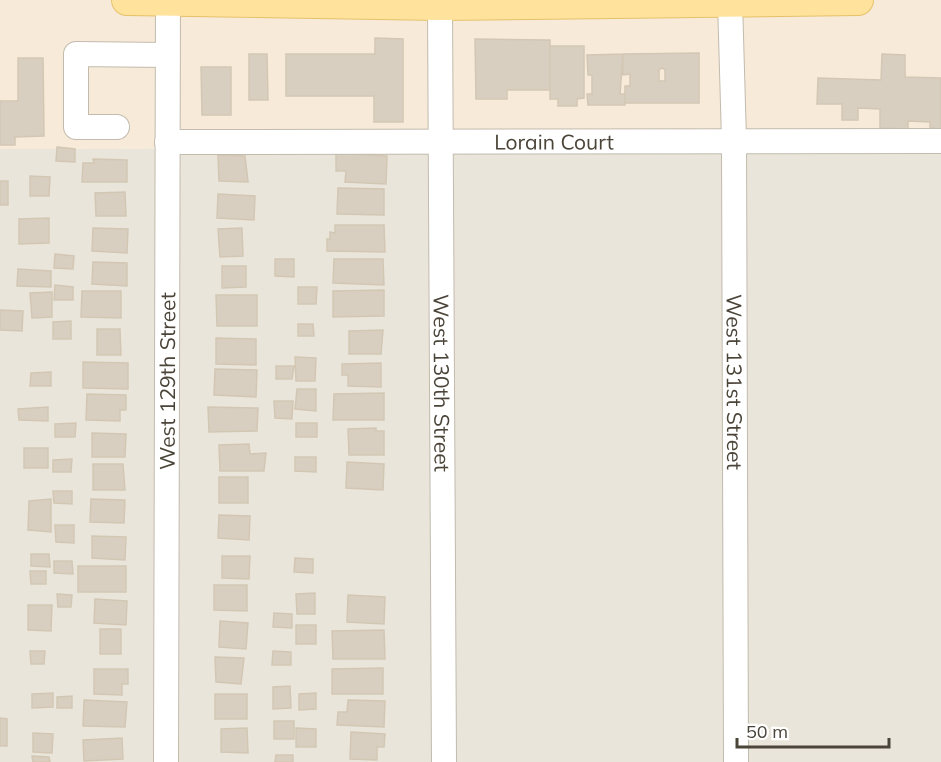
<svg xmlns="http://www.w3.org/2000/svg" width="941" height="762" viewBox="0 0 941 762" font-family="Mulish,sans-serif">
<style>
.residential{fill:#eae5da}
.commercial{fill:#f7ead8}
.building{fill:#d8cfc1;stroke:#d3c7b4;stroke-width:1.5;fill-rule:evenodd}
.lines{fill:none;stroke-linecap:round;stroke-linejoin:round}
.minor-casing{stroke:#c2bbae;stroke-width:26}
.major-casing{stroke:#e6c16a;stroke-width:32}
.minor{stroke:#fff;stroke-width:24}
.major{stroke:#ffe39c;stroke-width:30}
.labels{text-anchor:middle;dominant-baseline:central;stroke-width:5;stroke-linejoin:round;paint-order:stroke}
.street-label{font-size:21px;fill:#4b4439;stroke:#fff}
</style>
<rect width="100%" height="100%" fill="#f6f3ec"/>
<!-- residential -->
<path class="residential" d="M941 147V762H0V149Z"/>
<!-- commercial -->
<path class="commercial" d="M0 0H941V147L0 149Z"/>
<!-- building -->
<path class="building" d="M375 38 403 39V122H374V96H286V54H375Z
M475 39 550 40V90H507V99H476Z
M550 46H584V98L577 99V106H558V99H550Z
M699 53V103H625V86H630V74L623 75V54ZM662 68 665 70V81H659V70Z
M249 54H267L268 100H249Z
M623 54 620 94H625V105H588L587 94H592V75H588L587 55Z
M882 54 905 55V77L941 78V129L930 128V122L908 121V129L880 128V109L858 108V120H842V104H817L818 78 881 80Z
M18 58H43L44 136 15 137V145H0V101H18Z
M201 67H231V115H202Z
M57 147 75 149V162L56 161Z
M336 153 387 156 386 184 345 182 346 171H336Z
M218 155 245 156 248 182 219 181Z
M93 159 127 160V182H82L83 163H94Z
M30 176 50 177 49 196H30Z
M0 181H8V205H0Z
M338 188 384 189V215L337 214Z
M125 192 126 216H96L95 193Z
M218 194 255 196 254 220 217 218Z
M49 218V243L19 244V219Z
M335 225H384L385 252 327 251V239H330V232L335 233Z
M93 228 128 229 127 253 92 251Z
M242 228 243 256 220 257 218 229Z
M55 254 74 256 73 269 54 268Z
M275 259H294V277L275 276Z
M334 259H383L384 285 333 283Z
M93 262 127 263V286L92 284Z
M222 266H246V287L222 288Z
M18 269 51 271V287L17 286Z
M55 285 73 287V300H54Z
M298 287H317L316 304H298Z
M384 290V316L333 317V291Z
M82 291H121V318L81 317Z
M52 292V317L32 318 30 293Z
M216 295H257V326H217Z
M0 310 23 311 22 331 0 330Z
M71 321V339H53V322Z
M298 324H313L314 336H298Z
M97 329H120L121 355H97Z
M383 330 381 354H349V331Z
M216 338 256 339V365L216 364Z
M295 357 316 358 315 381H296Z
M83 362 128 363V389L83 388Z
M381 363V387L348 386V375H342V364Z
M276 366H294L292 379H276Z
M215 369 257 370 256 397 214 395Z
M51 372V386H30L31 373Z
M297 389H316V411L295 409Z
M384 393V420H333L334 394Z
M87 394 126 395V410H120V421L86 420Z
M274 401H293L292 419 275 418Z
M48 407V421L19 420 18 409Z
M208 407 258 408 257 431 209 432Z
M76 423 75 437H55V424Z
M296 423H317V437H296Z
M376 428V431H384V455H349L348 429Z
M92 433 126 434 125 457H92Z
M249 444 250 454 266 453 264 471H220L219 445Z
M24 448H48V468H24Z
M295 457H316V472L295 471Z
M72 459 71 472H53V460Z
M347 462 384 464 383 490 346 488Z
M93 464H123L125 490H93Z
M219 477H248V503H219Z
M53 491H72V504L54 503Z
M51 499V532L28 530 29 501Z
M91 499 125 500 124 523 90 522Z
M219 515 250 516 249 540 218 538Z
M55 525H74V543L56 542Z
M92 536 126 537 125 560 92 558Z
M31 554H49L50 567 31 566Z
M222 556H250L249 579 222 578Z
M295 558 313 559V573L294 572Z
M54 561H72L73 574 54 573Z
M78 566H126V592H78Z
M30 571H46V584H31Z
M214 585H247V611L214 610Z
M315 593V614H297L296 594Z
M57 594 72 595 71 607H58Z
M348 595 385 597 384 624 347 622Z
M95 599 127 601 126 625 94 623Z
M28 605H52L51 631 28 630Z
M274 613 292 614V628L273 627Z
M220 621 248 623 246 649 219 647Z
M296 625H316V644H296Z
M100 629H121V654H100Z
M384 630 385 659H333L332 631Z
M30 651H45L44 664H31Z
M273 651 291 652V665H272Z
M215 657 244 658 241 684 216 682Z
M383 668V694H332V669Z
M94 669H128V684H122V695L94 694Z
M290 686 291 708 273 709V687Z
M53 693V707L32 708V694Z
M316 693V709L299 710V694Z
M215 694H247V719H215Z
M72 696V708H57V697Z
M84 700 127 702 125 727 83 726Z
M348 700 385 701 384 727 337 725 338 712H347Z
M0 718 7 719V746H0Z
M274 721H294V739H274Z
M247 728 248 753 221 752V729Z
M296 728 316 729V747H296Z
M351 732 385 734 384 747H377V760L350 759Z
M33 733 53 734 52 753 33 752Z
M122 738 123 759 84 761 83 740Z
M276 755H293V762H275Z
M32 756 49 757 50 762H33Z"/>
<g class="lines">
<!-- minor casing -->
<g class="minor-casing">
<g id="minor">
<path id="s1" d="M730 1 734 140 736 762"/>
<path id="s2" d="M440 5 444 762"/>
<path d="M117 127H76V54L167 55"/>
<path id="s3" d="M167 142 941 141"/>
<path id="s4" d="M166 762 168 1"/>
</g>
</g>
<!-- major casing -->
<g class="major-casing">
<path id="major" d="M127 0 440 5 858 0"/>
</g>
<!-- minor -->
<use href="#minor" class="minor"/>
<!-- major -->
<use href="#major" class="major"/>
</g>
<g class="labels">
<!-- street labels -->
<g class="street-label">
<text stroke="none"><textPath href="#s3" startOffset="387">Lorain Court</textPath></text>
<text stroke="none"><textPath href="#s1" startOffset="381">West 131st Street</textPath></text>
<text stroke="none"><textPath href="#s4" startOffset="381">West 129th Street</textPath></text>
<text stroke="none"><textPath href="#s2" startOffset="378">West 130th Street</textPath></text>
</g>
</g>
<!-- scale -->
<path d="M737 738v9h152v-9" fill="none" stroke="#4b4439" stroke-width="3"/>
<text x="746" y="738" font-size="18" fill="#4b4439" stroke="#ffffff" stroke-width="4.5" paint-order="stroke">50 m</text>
</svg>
